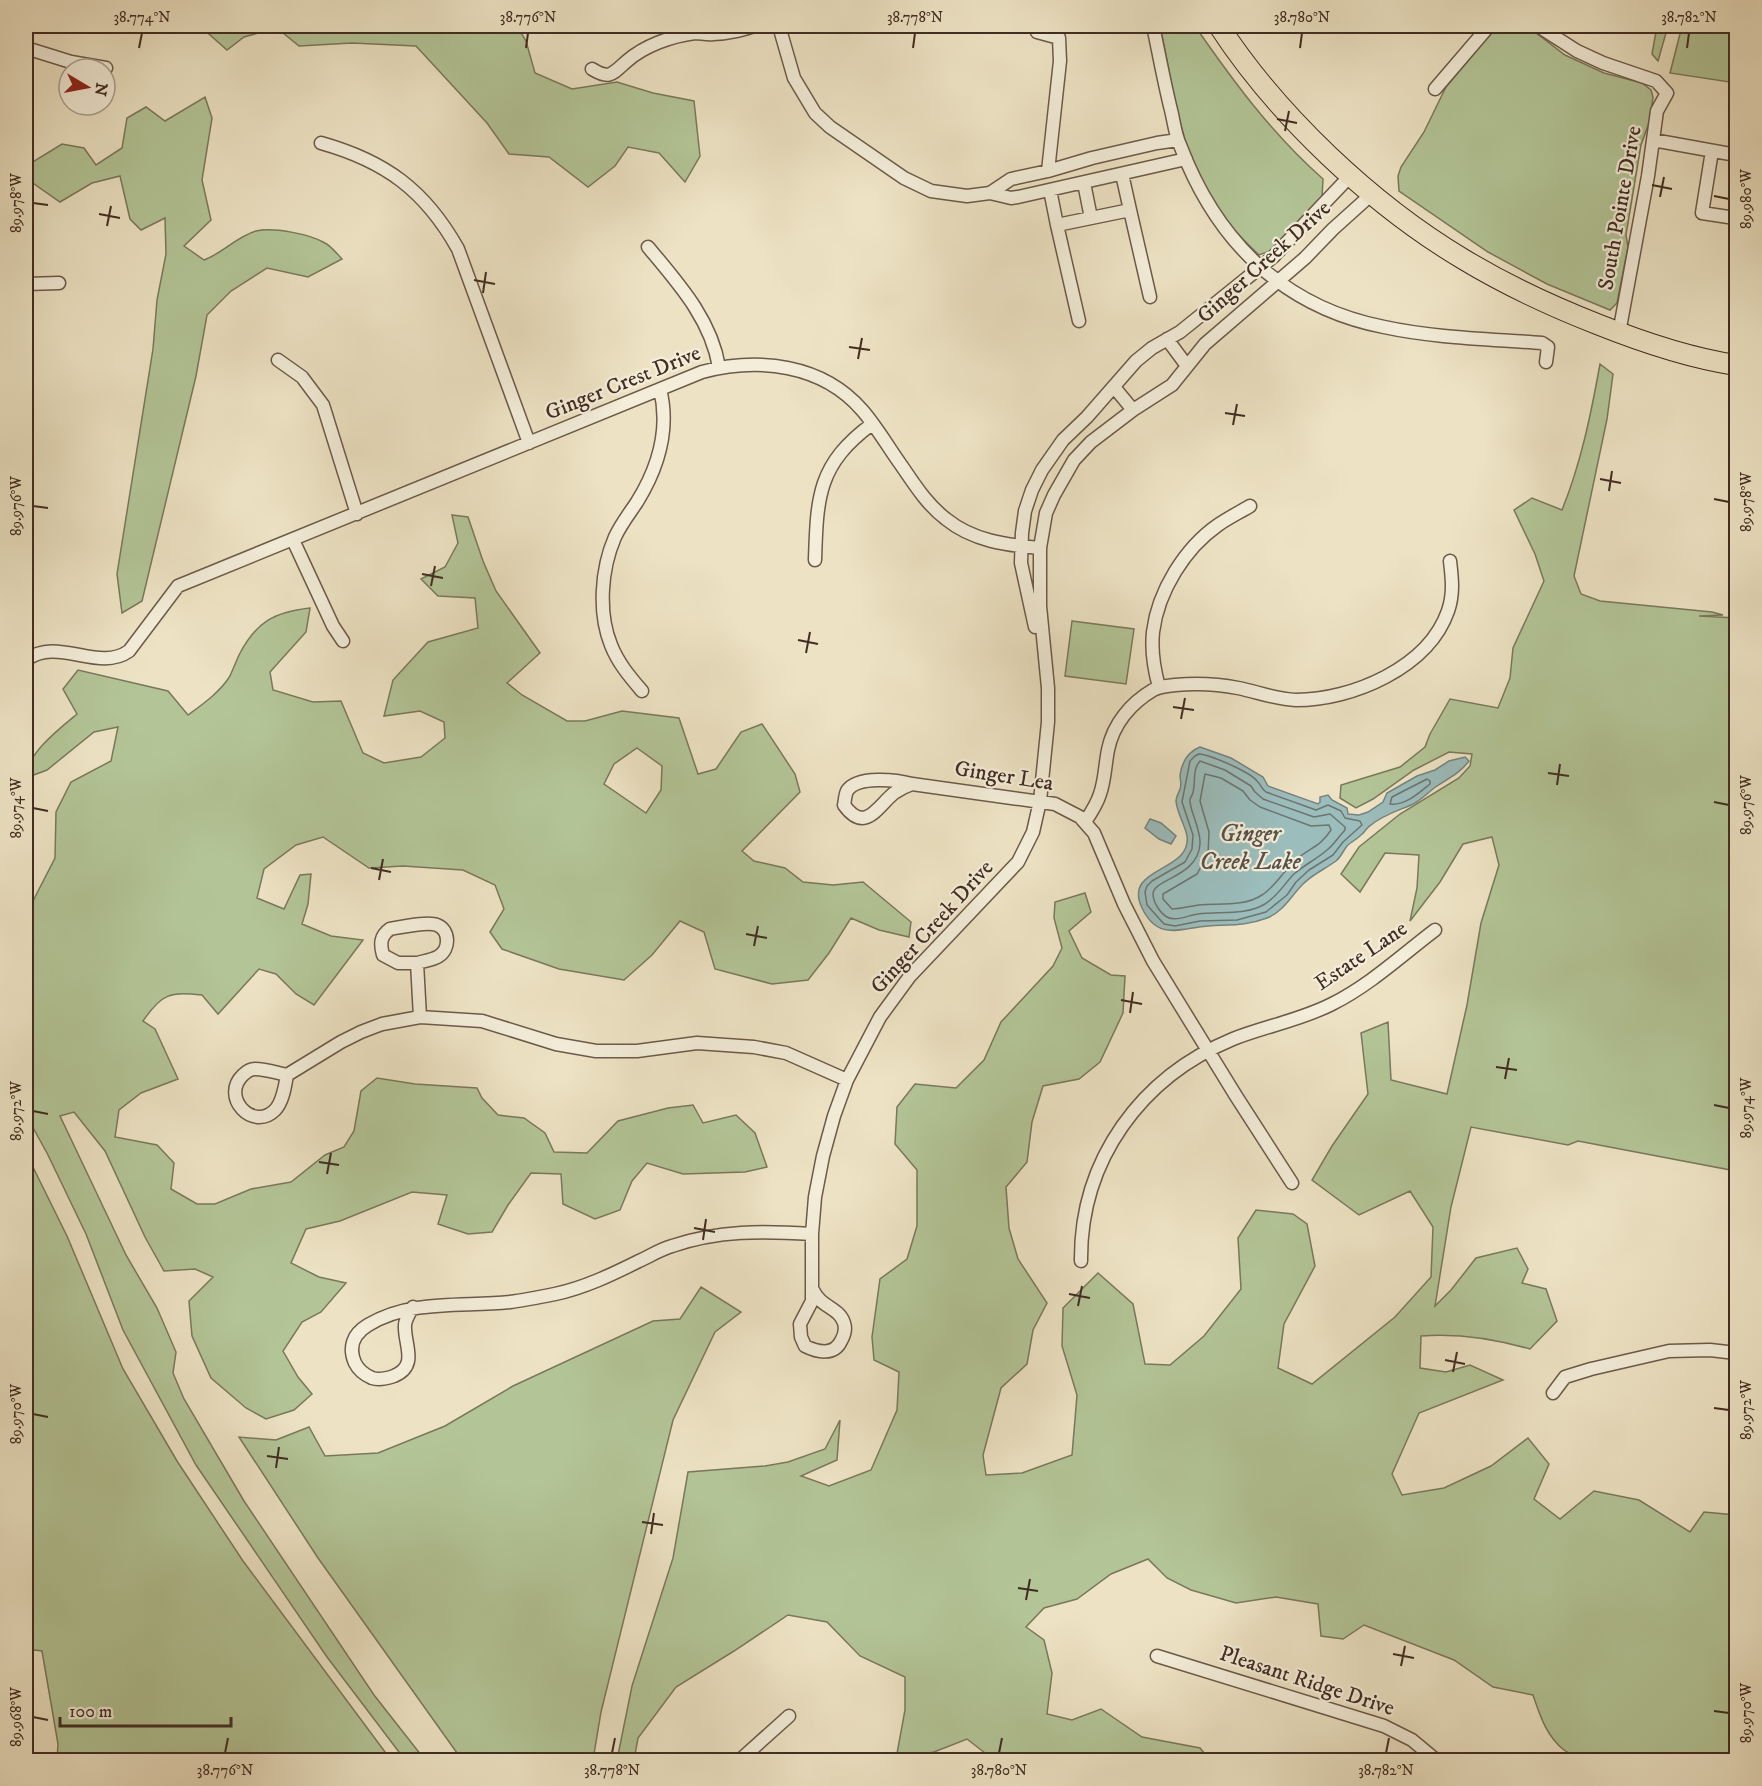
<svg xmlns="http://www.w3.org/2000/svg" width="1762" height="1786" viewBox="0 0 1762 1786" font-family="'IM FELL DW Pica',serif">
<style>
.green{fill:#b3c597;stroke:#7a785c;stroke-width:1.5;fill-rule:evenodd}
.water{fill:#9bbdbc;stroke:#77837e;stroke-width:1.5}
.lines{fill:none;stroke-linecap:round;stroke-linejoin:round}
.shore{stroke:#6e746f;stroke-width:1.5}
.street-casing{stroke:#6c5a4a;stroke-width:15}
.primary-casing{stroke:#412c22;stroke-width:22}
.street{stroke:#f3edd9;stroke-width:12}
.primary{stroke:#ede3c4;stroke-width:20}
.ticks{fill:none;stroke:#412c22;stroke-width:2}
.labels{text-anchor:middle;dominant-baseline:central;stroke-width:4.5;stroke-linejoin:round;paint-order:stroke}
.street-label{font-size:22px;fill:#412c22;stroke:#f3edd9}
.water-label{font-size:24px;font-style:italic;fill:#585048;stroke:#f3edd9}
.neatline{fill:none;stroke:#412c22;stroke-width:2}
.ticks-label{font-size:15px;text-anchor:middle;fill:#412c22}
</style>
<rect width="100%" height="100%" fill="#ede3c4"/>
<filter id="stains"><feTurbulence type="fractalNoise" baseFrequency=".00333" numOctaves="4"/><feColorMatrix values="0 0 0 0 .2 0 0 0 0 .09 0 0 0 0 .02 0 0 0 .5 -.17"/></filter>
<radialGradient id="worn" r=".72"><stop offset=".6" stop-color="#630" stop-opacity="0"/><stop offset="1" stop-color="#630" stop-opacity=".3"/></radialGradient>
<!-- green -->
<path class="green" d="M200 26H517L526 41 535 73 572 89 617 82 653 93 694 101 700 156 685 182 659 153 628 147 615 166 588 187 549 157 509 154 487 123 416 46 352 43 299 46 277 28 244 37 227 50Z
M1160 26H1195C1233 81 1272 134 1323 179L1322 198 1270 251 1259 255C1242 239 1226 223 1213 203 1181 156 1172 81 1160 26Z
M1497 26H1527L1565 55 1604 73 1642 83 1651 90 1653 97 1650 120 1641 145 1626 235 1628 247 1617 303 1610 310 1547 284 1488 252 1399 191 1398 176 1401 167 1424 132 1446 87Z
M1657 26H1668L1658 61 1652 54Z
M1682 26H1724L1736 33V83L1670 73Z
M205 97 212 118 202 180 211 220 184 246 204 260C223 253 236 237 256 231 273 227 310 234 325 243 331 246 337 254 342 259L308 277 267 268 231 291 207 315 196 376 142 601 122 613 117 574 153 349 157 300 166 254 165 218 141 230 130 219 120 176 92 183 60 202 30 181 26 166 62 144 84 148 96 165 122 148 127 118 146 107 165 121Z
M1600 364 1613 374 1607 419 1574 576 1581 594 1600 601 1712 612 1723 615 1699 616 1736 618V1171L1578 1141 1568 1145 1471 1127 1451 1207 1435 1306 1451 1290 1476 1258 1517 1248 1528 1269 1522 1283 1546 1289 1557 1321 1530 1349C1495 1339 1458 1333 1421 1336L1420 1368 1446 1372 1470 1365 1503 1380 1419 1413 1392 1474 1402 1495 1444 1488 1491 1466 1528 1438 1549 1464 1534 1499 1560 1519 1594 1491 1639 1500 1690 1532 1704 1512 1736 1515V1760C1704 1761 1585 1767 1564 1750 1546 1736 1540 1715 1533 1695L1493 1687 1454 1660 1364 1625 1343 1639 1321 1636 1318 1604 1276 1597 1236 1603 1191 1590 1167 1578 1148 1559 1111 1574 1077 1599 1044 1608 1026 1627 1044 1640 1052 1673 1047 1714 1072 1720 1101 1709 1142 1737 1200 1748 1210 1760H1119L1096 1754 1080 1755 1075 1760H994L967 1739 934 1752 896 1759 905 1710V1677L860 1656 827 1622 788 1615 734 1651 676 1687 638 1738 634 1760H617L632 1686 673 1558 688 1472 765 1466 788 1462 825 1449 840 1420 837 1460 801 1476 829 1486 871 1470 897 1410 899 1372 874 1360 872 1337 880 1279 907 1259 917 1226V1170L895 1144 897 1107 915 1084 956 1088 984 1060 1001 1022 1053 966 1062 948 1054 918 1055 902 1085 893 1091 912 1069 931 1082 958 1111 975 1125 976 1123 1013 1100 1062 1079 1079 1043 1086 1032 1122 1027 1162 1006 1187 1009 1228 1018 1259 1047 1303 1033 1330 1027 1364 1001 1388 983 1455 986 1475 1022 1473 1072 1455 1077 1395 1062 1346 1063 1308 1098 1273 1133 1304 1145 1364 1170 1365 1204 1336 1241 1289 1238 1238 1256 1210 1293 1214 1307 1224 1315 1266 1284 1324 1278 1368 1312 1384 1395 1317 1431 1277 1433 1227 1410 1191 1359 1215 1312 1180 1332 1146 1368 1094 1361 1033 1388 1022 1391 1080 1447 1094 1467 1005 1481 923 1499 865 1492 837 1463 844 1440 882 1410 921 1417 888 1419 855 1385 853 1360 892 1341 874 1359 847 1400 814 1459 778 1470 766 1472 754 1449 752 1414 770 1373 799 1356 808 1340 798 1341 785 1400 767 1425 747 1430 734 1450 699 1498 708 1510 678 1513 648 1544 581 1535 554 1514 510 1532 498 1562 510C1581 463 1591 414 1600 364Z
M452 515 468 517 483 561 496 591 540 653 507 683 522 695 567 721H585L622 711 679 718 698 774 716 769 741 732 762 724 795 774 800 792 742 851 754 861 785 868 803 882 833 885 863 882 911 922 909 937 879 930 851 918 829 953 808 980 772 984 715 969 704 932 680 921 652 955 624 980 559 969 502 949 490 932 504 909 495 885 463 870 403 866 369 868 323 837 296 845 264 869 257 898 284 909 300 875 311 874 308 904 302 924 331 936 363 940 314 1005 296 994 276 974 259 969 218 1014 202 995C170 992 162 993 143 1021L155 1029 178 1079 141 1093 119 1110 115 1137 157 1145 174 1163 171 1189 197 1204H215L251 1189 291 1182 325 1155 344 1147 354 1131 361 1091 377 1078 415 1084 477 1088 482 1098 498 1115 524 1118 545 1133 554 1152 587 1153 618 1121 668 1108 693 1105 703 1123 736 1115 755 1133 767 1167 745 1172 683 1174 647 1163 632 1181 620 1210 595 1219 563 1204 561 1174 531 1173 508 1205 492 1232 468 1234 438 1224 447 1195 412 1192 340 1221 306 1229 291 1263 319 1277 346 1283 321 1312 302 1322 283 1351 298 1377 312 1394 294 1410 266 1419 246 1408 211 1378 192 1336 189 1301 213 1277 195 1269 164 1271 145 1237 105 1151 74 1112 60 1116 126 1255 157 1308 176 1352 173 1373 184 1399 244 1501 374 1695 425 1760H405L327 1657 196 1465 123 1330 86 1234 47 1153 26 1115V912L34 899 55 858 56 812 71 782 111 761 118 727 94 732 47 770 26 778C25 755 60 728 77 714L63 689 78 670 168 691 188 715C203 704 220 692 230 676 233 669 236 662 239 655 256 622 274 612 310 608L306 632 270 672 273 690 313 702 341 701 363 753 384 763 421 757 445 738 444 722 420 711 384 716 393 680 428 642 478 628 475 598 438 596 421 579 445 567 458 543ZM637 748 662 766 661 790 646 813 604 784 614 764Z
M1072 621 1134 629 1126 684 1065 676Z
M26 1153 67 1236 123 1369 177 1461 243 1561 391 1760H197L178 1758 57 1760 58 1744 42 1651 26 1649Z
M701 1287 741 1312 715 1332 673 1420 601 1712 593 1760H462L318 1558 239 1437 276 1440 309 1427 325 1456 378 1453 445 1426 513 1386 653 1321 680 1319Z"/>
<!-- water -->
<path class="water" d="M1200 747 1231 758 1263 777 1268 786 1318 804 1320 802V797L1328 795 1332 800 1347 808 1348 814 1359 815 1368 812 1383 802 1387 793 1417 776 1435 770 1449 761 1465 757 1469 761C1459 774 1449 778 1437 786 1428 792 1421 801 1411 805 1397 811 1383 815 1371 825 1367 827 1365 832 1361 835 1357 839 1351 842 1347 846 1343 851 1341 857 1336 861 1325 869 1313 874 1303 884 1291 896 1283 912 1267 918 1244 927 1223 924 1199 927 1174 931 1156 937 1142 908 1122 866 1192 873 1187 836 1185 825 1177 813 1176 801 1176 796 1179 793 1180 789 1182 784 1180 780 1180 775 1182 762 1187 752 1200 747Z
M1150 819 1161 823 1176 836 1171 844 1159 839 1145 828Z"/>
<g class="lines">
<!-- shore -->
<path class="shore" d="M1199 754C1211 755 1250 772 1257 781 1261 785 1261 788 1266 792L1316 810 1328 805 1341 811 1345 818 1360 821 1362 825 1343 842 1333 855 1309 870 1296 882 1287 895 1266 912 1237 920 1200 921 1175 926 1164 924 1147 905 1145 892 1147 886 1152 881 1185 862 1192 849 1193 835 1182 802 1190 761 1195 756Z
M1200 761 1225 770 1251 786 1255 792 1263 799 1314 817 1330 814 1345 827V830C1339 836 1334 845 1327 850 1317 859 1304 865 1294 874 1284 884 1278 896 1265 904 1245 916 1220 911 1198 914 1189 915 1176 922 1167 917 1160 913 1153 902 1153 894 1153 879 1198 877 1200 844 1201 829 1189 809 1190 800 1190 797 1193 795 1193 792 1196 781 1192 770 1200 761Z
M1205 774 1221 778 1243 791 1250 800 1260 807 1311 826 1329 825 1331 830C1319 848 1312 846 1297 859 1284 870 1276 886 1262 895 1244 907 1219 903 1199 905 1190 906 1181 909 1172 909L1163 899V894L1197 874 1208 854 1209 832 1200 801Z
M1427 779 1430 781V784C1419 793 1405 806 1390 804L1392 797Z"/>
<!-- street casing -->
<g class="street-casing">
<path id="street" d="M779 26 794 78 815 113 830 127 904 178 931 191 967 196 990 193 1011 198 1018 197 1186 159
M1034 26 1037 32 1059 38 1060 61 1048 171
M1153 26C1159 54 1164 82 1171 110 1174 122 1175 134 1180 145 1216 240 1282 307 1384 327 1435 338 1490 339 1542 343L1548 347 1546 362
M1538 26 1577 51 1603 63 1656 81 1667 93 1657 111 1648 176 1619 333
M26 48 71 62 106 68
M592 69C610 80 612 74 627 61 644 46 671 36 695 33 701 33 707 35 713 34 728 34 741 30 754 26
M1435 89 1489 26
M1653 140 1736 155
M321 143C385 161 425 190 458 249L529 443
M1712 151 1702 213 1735 218 1736 210
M1084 183 1091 218
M1050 190 1057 225 1130 210 1122 174
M990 193 1011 179 1048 171 1092 158 1157 143 1178 140
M1130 210 1150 297
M1057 225 1079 321
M648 247C678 283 711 319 719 367
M26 284 59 283
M1167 339 1187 366
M278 360 302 377 323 405 357 514
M1114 387 1133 410
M293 540 333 626 343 641
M815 560C817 496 818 464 872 424
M1035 627 1021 563 1022 533 1025 511 1032 490 1042 470 1063 440 1087 417 1136 361 1152 348 1180 332 1273 257 1351 175
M26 660C58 636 98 673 129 651L178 586 702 372C758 357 822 364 862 410 876 426 887 445 899 462 913 482 926 504 946 519 973 541 1006 545 1040 548
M1159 687C1154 669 1151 651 1153 632 1158 591 1185 548 1218 525 1228 518 1240 512 1250 506
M642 691C630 677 618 663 611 645 598 613 601 569 615 537 621 524 629 514 637 502 658 468 670 429 660 389
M912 784C906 786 900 789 894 793 877 807 865 834 844 805 845 801 845 795 847 791 857 775 897 780 912 784L1055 804 1080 817 1094 833 1124 904 1153 961 1236 1096 1292 1183
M1085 822C1091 813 1097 804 1100 794 1105 780 1105 765 1108 750 1113 724 1131 703 1153 690 1160 686 1167 686 1175 685 1196 683 1218 684 1238 688 1258 692 1275 699 1296 700 1352 700 1428 668 1448 611 1454 594 1452 578 1450 561
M417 963H398L383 955C380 944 380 936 390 929 402 927 428 921 437 925 450 930 450 949 439 956 433 960 424 961 417 963L420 1017
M287 1075C285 1086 283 1102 275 1110 253 1132 220 1097 243 1075 246 1072 250 1069 255 1069 266 1069 277 1073 287 1075L341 1042 361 1032 382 1024 420 1017 482 1021 556 1044 596 1051H637L697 1043 754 1047 786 1053 847 1080
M1081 1261C1080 1160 1141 1077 1233 1039 1266 1026 1301 1020 1332 1004 1370 985 1402 955 1435 930
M813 1290C821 1308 839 1307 844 1323 846 1329 844 1336 841 1341 834 1356 817 1352 805 1346L801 1337 800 1324 812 1301V1234L815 1197 823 1156 834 1116 847 1080 880 1017 910 976 1018 862 1033 832 1040 801 1048 722V688L1040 606V548L1046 513 1054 495 1074 460 1091 442 1133 410 1172 385 1205 344 1305 258 1333 229 1373 193
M413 1307C409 1314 404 1321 405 1328 405 1346 418 1366 394 1376 388 1378 378 1380 372 1378 365 1375 358 1369 355 1363 348 1347 353 1334 368 1325 411 1299 462 1307 510 1302 525 1300 540 1297 555 1294 584 1288 613 1274 639 1261 650 1256 661 1249 672 1246 719 1230 763 1231 812 1234
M1553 1393 1565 1377 1591 1369 1669 1351 1710 1350 1736 1353
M1157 1656 1384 1726 1412 1740 1436 1760
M740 1760 789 1716"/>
</g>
<!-- primary casing -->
<g class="primary-casing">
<path id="primary" d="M1219 26C1277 115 1371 204 1463 259 1506 285 1551 306 1597 324 1642 342 1689 358 1736 365"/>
</g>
<!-- street -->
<use href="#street" class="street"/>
<!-- primary -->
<use href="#primary" class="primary"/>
</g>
<!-- ticks -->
<path class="ticks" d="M139 48 142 33M526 48 528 33M913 48 915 33M1300 48 1302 33M1687 48 1689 33M1277 119 1297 123M1285 131 1289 111M1652 185 1672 189M1714 196 1729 199M1660 197 1664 177M33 203 48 205M99 214 120 218M107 226 111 206M474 280 495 284M483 293 486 272M849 347 870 350M858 359 862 338M1225 413 1245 416M1233 425 1237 404M1600 479 1621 483M1609 491 1612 471M1714 499 1729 502M33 506 48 508M422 574 443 578M431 586 435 566M798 640 818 644M806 653 810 632M1173 707 1194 710M1181 719 1185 698M1548 773 1569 776M1557 785 1560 764M1714 802 1729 805M33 808 48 811M371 868 391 872M379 880 383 859M746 934 767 938M754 946 758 926M1121 1000 1142 1004M1130 1013 1133 992M1496 1067 1517 1070M1505 1079 1509 1058M1714 1105 1729 1108M33 1111 48 1114M319 1162 339 1165M327 1174 331 1153M694 1228 715 1232M703 1240 706 1219M1069 1294 1090 1298M1078 1306 1082 1286M1445 1360 1465 1364M1453 1372 1457 1352M1714 1408 1729 1410M33 1414 48 1417M267 1456 288 1459M276 1468 279 1447M642 1522 663 1525M651 1534 654 1513M1018 1588 1038 1591M1026 1600 1030 1579M1393 1654 1414 1658M1401 1666 1405 1646M1714 1711 1729 1713M33 1717 48 1720M225 1753 228 1738M612 1753 615 1738M999 1753 1002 1738M1386 1753 1389 1738"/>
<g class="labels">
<!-- street labels -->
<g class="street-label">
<text transform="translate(1620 208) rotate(-80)">South Pointe Drive</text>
<text transform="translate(1264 262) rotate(-42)">Ginger Creek Drive</text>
<text transform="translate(623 383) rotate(-22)">Ginger Crest Drive</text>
<text transform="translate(1004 776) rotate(9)">Ginger Lea</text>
<text transform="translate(932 927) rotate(-48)">Ginger Creek Drive</text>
<text transform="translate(1361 956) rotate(-34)">Estate Lane</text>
<text transform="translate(1307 1681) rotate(18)">Pleasant Ridge Drive</text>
</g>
<!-- water labels -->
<g class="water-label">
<text x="1250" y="834">Ginger<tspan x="1250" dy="28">Creek Lake</tspan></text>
</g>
</g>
<!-- margin -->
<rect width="1762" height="1786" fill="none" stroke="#ede3c4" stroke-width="66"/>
<!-- north arrow -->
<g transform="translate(87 87) rotate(100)"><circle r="28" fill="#f3edd9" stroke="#aca090" stroke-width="1.5"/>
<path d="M0-4.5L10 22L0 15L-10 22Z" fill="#8f2418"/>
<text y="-9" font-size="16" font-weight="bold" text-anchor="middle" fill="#412c22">N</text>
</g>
<!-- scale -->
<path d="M60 1717v9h171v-9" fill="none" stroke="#412c22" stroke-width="3"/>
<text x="69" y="1717" font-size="18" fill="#412c22" stroke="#f3edd9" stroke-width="4.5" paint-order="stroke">100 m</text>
<rect x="33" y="33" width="1696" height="1720" class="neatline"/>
<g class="ticks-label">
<text x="142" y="22">38.774°N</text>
<text x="528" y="22">38.776°N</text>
<text x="915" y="22">38.778°N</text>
<text x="1302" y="22">38.780°N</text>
<text x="1689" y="22">38.782°N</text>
<text transform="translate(1746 199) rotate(-90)" y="5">89.980°W</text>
<text transform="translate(16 203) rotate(-90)" y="5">89.978°W</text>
<text transform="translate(1746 502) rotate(-90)" y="5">89.978°W</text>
<text transform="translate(16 506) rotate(-90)" y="5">89.976°W</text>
<text transform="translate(1746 805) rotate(-90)" y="5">89.976°W</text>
<text transform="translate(16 808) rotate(-90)" y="5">89.974°W</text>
<text transform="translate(1746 1108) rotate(-90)" y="5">89.974°W</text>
<text transform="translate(16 1111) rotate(-90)" y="5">89.972°W</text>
<text transform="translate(1746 1410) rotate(-90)" y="5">89.972°W</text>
<text transform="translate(16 1414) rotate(-90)" y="5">89.970°W</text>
<text transform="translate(1746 1713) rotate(-90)" y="5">89.970°W</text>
<text transform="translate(16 1717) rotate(-90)" y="5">89.968°W</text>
<text x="225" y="1775">38.776°N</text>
<text x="612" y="1775">38.778°N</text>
<text x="999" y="1775">38.780°N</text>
<text x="1386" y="1775">38.782°N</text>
</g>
<rect width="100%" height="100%" filter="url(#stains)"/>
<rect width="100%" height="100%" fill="url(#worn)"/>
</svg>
